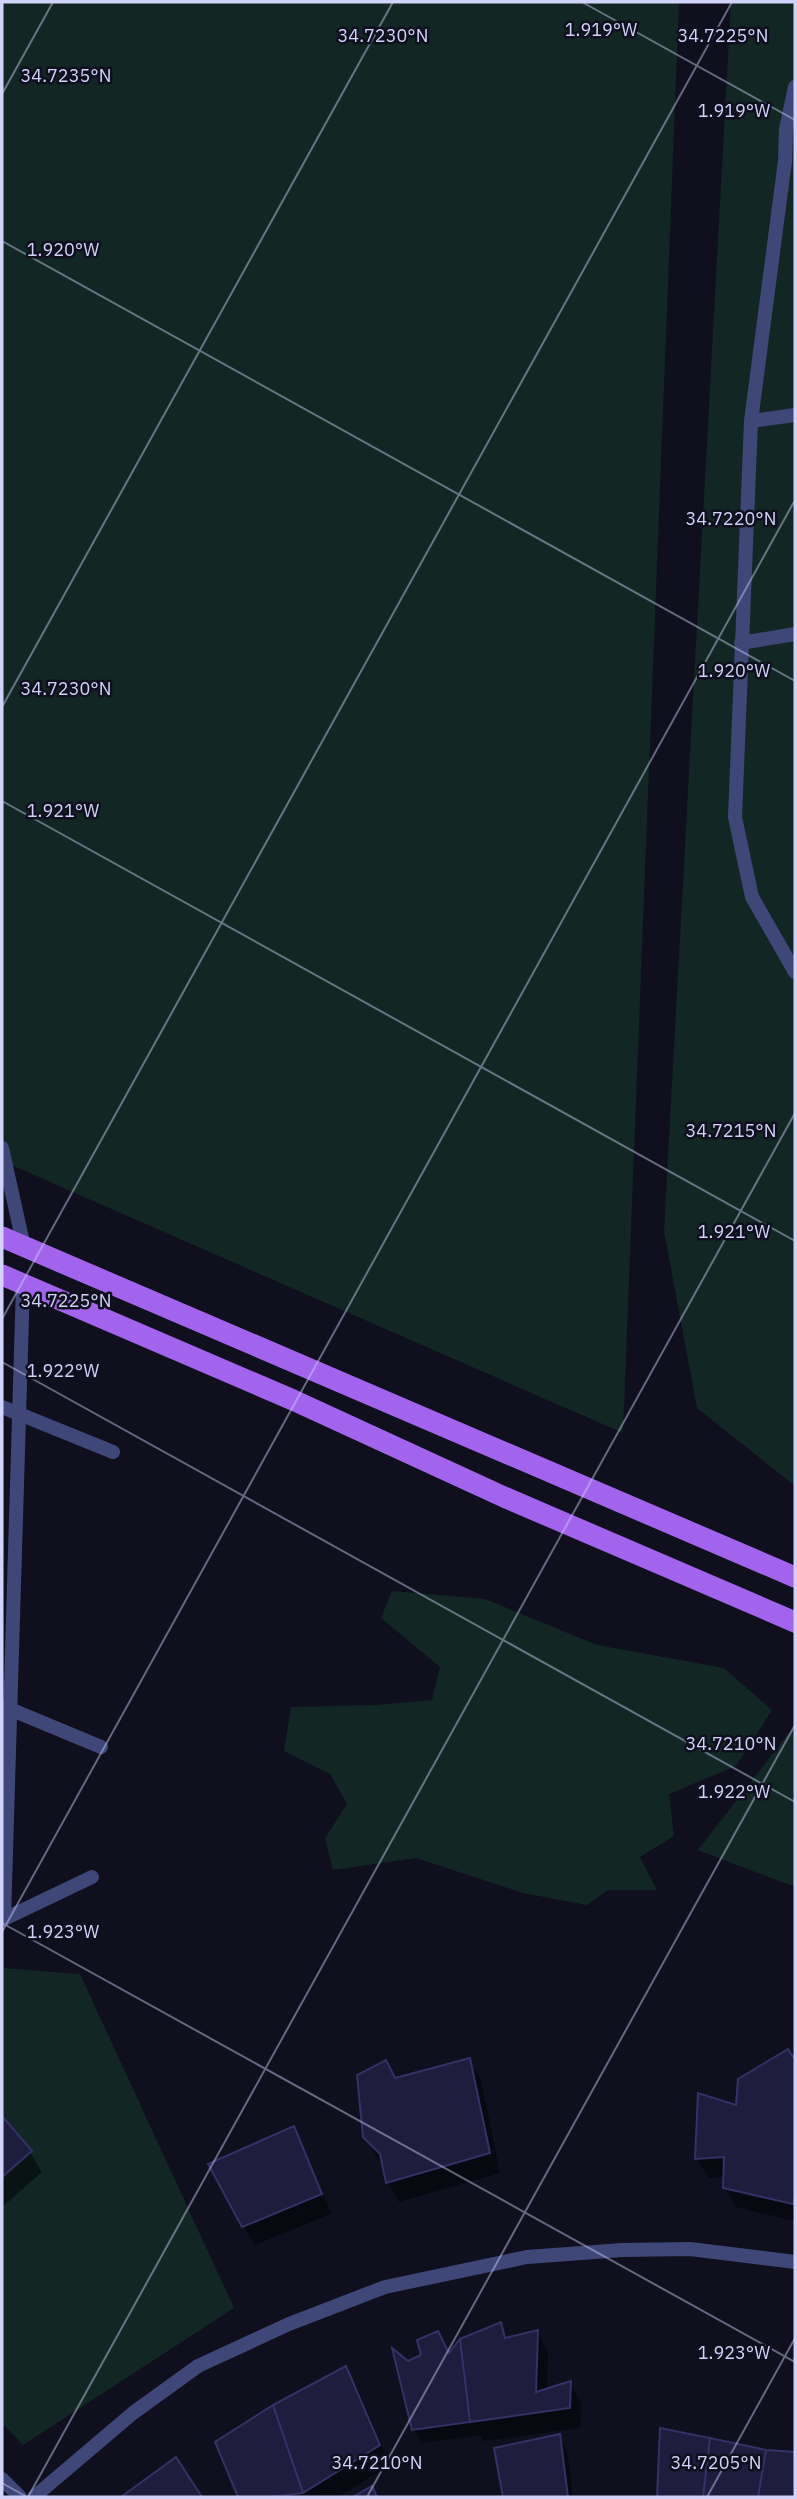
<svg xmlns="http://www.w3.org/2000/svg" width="797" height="2499" viewBox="0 0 797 2499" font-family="'IBM Plex Sans',sans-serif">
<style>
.green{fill:#122723}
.shadow{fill:#0007}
.building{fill:#1e1d3d;stroke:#333166;stroke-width:2}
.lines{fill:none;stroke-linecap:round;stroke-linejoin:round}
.lane{stroke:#3f4678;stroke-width:14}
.street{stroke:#3f4678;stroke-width:14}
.primary{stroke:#a364ed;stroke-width:21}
.ticks{fill:none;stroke:#d1d3fa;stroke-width:2;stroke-opacity:0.45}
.ticks-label{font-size:18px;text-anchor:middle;fill:#d1d3fa;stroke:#0f0f1e;stroke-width:5;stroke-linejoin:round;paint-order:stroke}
</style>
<rect width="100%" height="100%" fill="#0f0f1e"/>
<!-- green -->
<path class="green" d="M2 2H679L623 1433 2 1161Z
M731 2H795V1486L697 1408 664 1231Z
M392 1591 485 1599 597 1645 724 1668 772 1710 736 1766 669 1794 674 1836 640 1857 657 1890H608L587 1905 523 1893 416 1858 333 1870 325 1838 347 1804 330 1774 284 1751 291 1707 376 1705 432 1700 440 1667 381 1618Z
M795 1725V1887L698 1850Z
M2 1968 80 1974 234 2308 23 2445 2 2423Z"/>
<!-- shadow -->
<path class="shadow" d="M787 2052 795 2063V2221L736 2207 725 2187V2177L709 2178 697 2159 738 2107Z
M469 2060 481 2080 500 2173 399 2202 388 2182 384 2164 377 2157 365 2137 395 2080Z
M2 2119 30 2152 42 2172 2 2207Z
M293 2128 304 2148 331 2214 255 2245 243 2226Z
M500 2324 508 2339 537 2332 548 2352 547 2391 570 2384 581 2403 580 2428 483 2441 480 2435 422 2443 414 2430 408 2363 449 2355Z
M345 2368 357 2387 390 2465 338 2497H239L218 2442Z
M662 2430 766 2451 795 2454V2497H659Z
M559 2436 567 2450 573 2497H504L496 2449Z"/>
<!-- building -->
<path class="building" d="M788 2049 795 2060V2195L793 2204 723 2188 724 2157 695 2159 698 2093 736 2105 738 2079Z
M470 2058 490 2153 386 2183 380 2154 363 2137 357 2075 386 2060 395 2078Z
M2 2116 32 2151 2 2177Z
M294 2126 322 2194 242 2227 208 2164Z
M501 2322 505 2338 538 2330 536 2392 571 2381 570 2408 470 2422 460 2339Z
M438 2331 449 2353 460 2339 470 2422 412 2430 392 2348 408 2361 421 2355 417 2340Z
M346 2366 380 2445 303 2493 273 2405Z
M273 2405 303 2493 271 2497H238L215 2442Z
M660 2428 710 2438 703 2497H657Z
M560 2434 568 2497H503L494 2448Z
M710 2438 766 2450 758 2497H703Z
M766 2450 795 2452V2497H758Z
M176 2457 202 2497H121Z
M372 2486 377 2497H353Z"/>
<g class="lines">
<!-- lane -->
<path class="lane" d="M795 87 786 129 785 161 751 421 735 817 752 897 795 972
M751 421 795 415
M741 643 795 634"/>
<!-- street -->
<path class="street" d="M2 1148 24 1247
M2 1407 113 1452
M5 1707 101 1747
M4 1919 23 1284
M2 1920 92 1877
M2 2479 20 2497
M34 2497 133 2413 198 2366 289 2324 385 2287 527 2257 622 2250 690 2249 795 2262"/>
<!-- primary -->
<path class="primary" d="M2 1237 795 1577
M2 1275 293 1400 504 1497 795 1622"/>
</g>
<!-- ticks -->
<path class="ticks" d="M582 2 795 120M2 94 53 2M2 241 795 681M2 707 393 2M2 801 795 1241M2 1319 732 2M2 1362 795 1802M2 1923 795 2362M2 1932 795 500M2 2483 27 2497M28 2497 795 1113M367 2497 795 1725M707 2497 795 2338"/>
<g class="ticks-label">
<text x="601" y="36">1.919°W</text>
<text x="383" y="42">34.7230°N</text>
<text x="723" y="42">34.7225°N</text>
<text x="66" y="82">34.7235°N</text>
<text x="734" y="117">1.919°W</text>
<text x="63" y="256">1.920°W</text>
<text x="731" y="525">34.7220°N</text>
<text x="734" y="677">1.920°W</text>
<text x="66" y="695">34.7230°N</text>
<text x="63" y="817">1.921°W</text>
<text x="731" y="1137">34.7215°N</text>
<text x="734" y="1238">1.921°W</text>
<text x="66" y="1307">34.7225°N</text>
<text x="63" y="1377">1.922°W</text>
<text x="731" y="1750">34.7210°N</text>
<text x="734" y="1798">1.922°W</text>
<text x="63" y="1938">1.923°W</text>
<text x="734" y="2359">1.923°W</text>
<text x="377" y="2469">34.7210°N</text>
<text x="716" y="2469">34.7205°N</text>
</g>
<!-- border -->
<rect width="797" height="2499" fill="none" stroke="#d1d3fa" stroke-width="7"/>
</svg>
